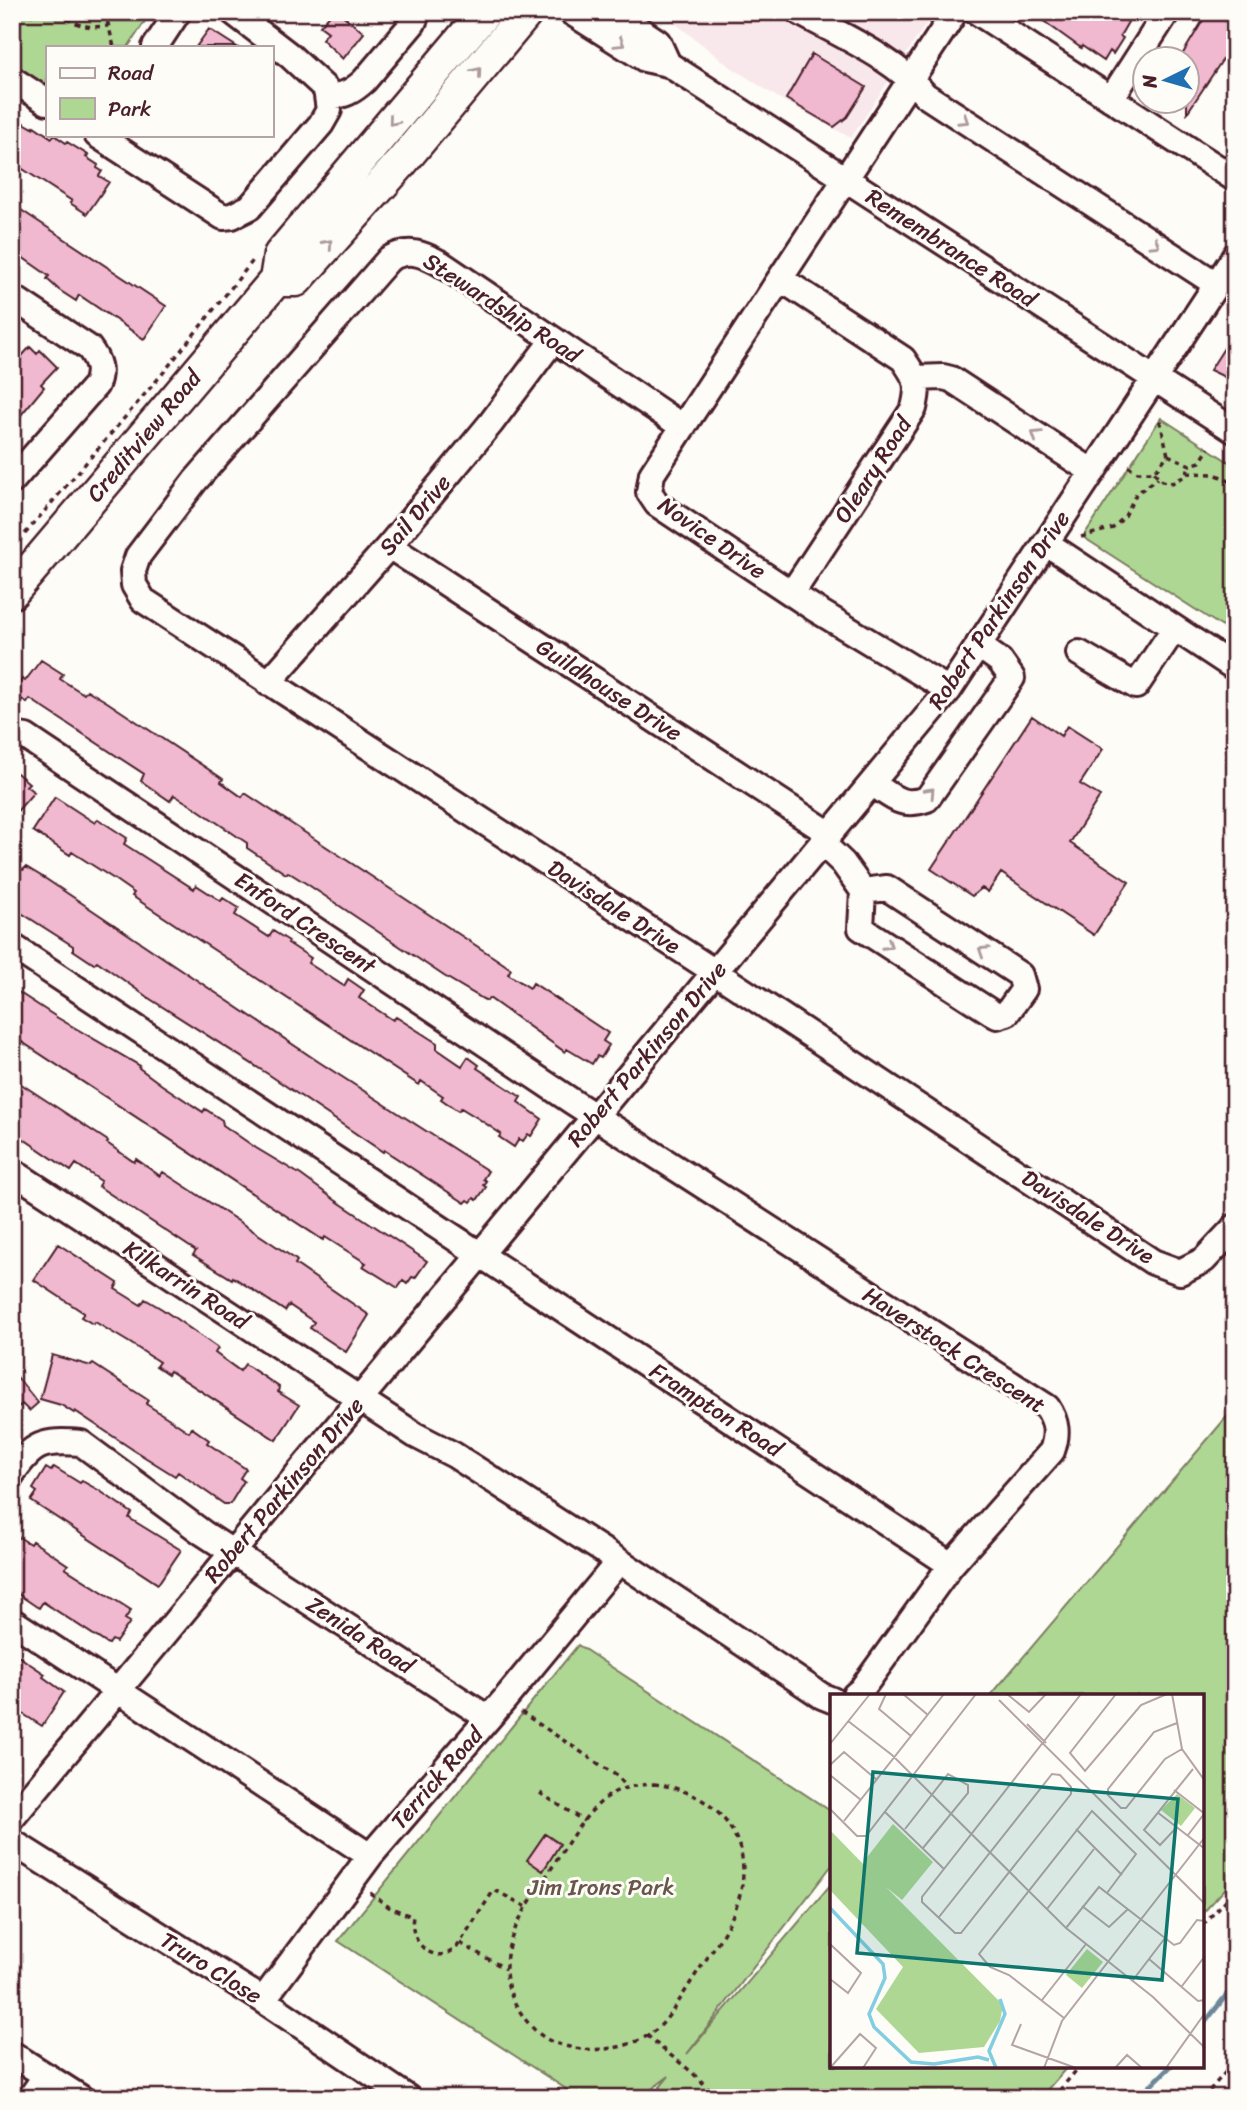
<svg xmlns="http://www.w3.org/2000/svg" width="1247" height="2110" viewBox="0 0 1247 2110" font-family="Sriracha,sans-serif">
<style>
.built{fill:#f9e8eb}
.green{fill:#aed794;stroke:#7c7b60;stroke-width:2}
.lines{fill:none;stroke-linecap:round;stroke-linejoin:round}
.stream{stroke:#6c8799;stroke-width:5}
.building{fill:#f1b9cf;stroke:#4a1f2b;stroke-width:2}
.minor-casing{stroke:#4a1f2b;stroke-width:30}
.major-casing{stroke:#4a1f2b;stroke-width:37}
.path{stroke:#4a1f2b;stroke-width:3.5;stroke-dasharray:5 5;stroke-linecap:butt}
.minor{stroke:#fdfcf7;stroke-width:24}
.major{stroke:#fdfcf7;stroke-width:32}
.oneway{stroke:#ac999b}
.labels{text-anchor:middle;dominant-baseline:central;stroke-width:6;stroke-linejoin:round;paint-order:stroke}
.street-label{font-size:23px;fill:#4a1f2b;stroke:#fdfcf7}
.park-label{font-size:23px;fill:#68564a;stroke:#fdfcf7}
.inset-river{fill:none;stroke:#82cde2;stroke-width:3.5}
.inset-road{fill:none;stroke:#b5a4a5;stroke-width:2}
.view{fill:#0f766e;fill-opacity:0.15;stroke:#0f766e;stroke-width:3.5}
.inset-edge{fill:none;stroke:#4a1f2b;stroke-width:3.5}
</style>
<rect width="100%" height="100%" fill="#fdfcf7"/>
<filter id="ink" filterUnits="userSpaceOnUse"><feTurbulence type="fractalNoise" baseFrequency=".0143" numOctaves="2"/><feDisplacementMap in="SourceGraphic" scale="14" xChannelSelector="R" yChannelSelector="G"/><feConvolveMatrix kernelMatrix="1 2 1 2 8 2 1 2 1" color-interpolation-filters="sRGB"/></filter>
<g filter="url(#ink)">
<!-- built -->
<path class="built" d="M661 12H934L851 138 777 97 728 65Z"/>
<!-- green -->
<path class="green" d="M12 12H151L128 47H47V90L12 67Z
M1161 418 1235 466V635L1083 537Z
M1235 1407V1878L1203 1913V1695H991Z
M578 1645 832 1812V1865L687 2054 832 1883V2066H1068L1040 2098H651L669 2076 640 2098H580L338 1941Z"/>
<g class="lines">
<!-- stream -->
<path class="stream" d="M1203 2025 1235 1984
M1138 2098 1171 2066"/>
</g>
<!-- building -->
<path class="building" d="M332 12H339L364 33 343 59 322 39 328 32 320 26Z
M1031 12H1113L1128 22 1120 36 1123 38 1113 54 1110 51 1104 61 1082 46 1081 48Z
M1208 12H1235V41L1187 113V60H1179Z
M209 29 237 47H196Z
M812 54 866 87 847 117 834 127 786 99Z
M24 123 33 128 34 126 52 138 54 135 66 143 67 142 88 155 86 157 98 165 97 168 102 171 99 176 109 182 87 214 70 203 72 201 12 162V124L20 129Z
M12 204 166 306 144 339 79 295 76 301 59 290 47 279 49 276 12 250Z
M1235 331V382L1210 370Z
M30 347 37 354 40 350 57 367 41 384 44 387 12 426V367Z
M41 660 63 674 60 679 84 694 87 690 107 702 223 779 221 782 242 797 245 793 501 962 511 969 508 974 530 988 533 983 608 1033 603 1041 609 1045 601 1058 597 1056 592 1064 567 1049 565 1052 489 998 487 1001 483 999 444 976 307 884 288 872 286 874 247 848V843L194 807 174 795 170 801 141 781 144 774 30 699 27 703 13 693 22 679 25 681Z
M1032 716 1061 736 1067 726 1103 749 1080 784 1100 796 1070 843 1129 882 1094 935 1001 873 988 892 982 888 972 896 931 869Z
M12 769 29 783 26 786 34 792 12 817Z
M55 797 95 823 98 819 127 838 124 844 194 889 196 885 221 901 223 898 239 908 235 915 269 937 273 931 289 941 288 943 311 958 308 963 344 986 348 979 351 981 364 990 359 998 393 1020 396 1017 437 1043V1049L462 1066 468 1057 479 1065 477 1068 521 1097 518 1102 542 1119 531 1136 528 1134 523 1141 519 1139 514 1147 499 1137 501 1134 479 1119 461 1108 458 1111 441 1099 443 1096 421 1081 419 1085 132 896 134 893 114 879 72 852 70 855 33 831Z
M12 863 23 870 26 867 46 879 319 1062 488 1171 483 1179 486 1181 483 1185 486 1187 477 1200 474 1198 471 1202 468 1200 465 1203 384 1150 383 1152 271 1076 147 997 97 961 94 964 73 950V946L12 907Z
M12 988 58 1018 140 1066 139 1068 162 1085 203 1112 205 1109 222 1120 223 1125 256 1148 301 1175 335 1200 427 1261 415 1278 412 1277 407 1284 403 1281 398 1288 363 1266 366 1263 325 1237 323 1240 16 1038 19 1035 12 1030Z
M12 1078 108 1141 107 1143 134 1162 136 1159 160 1176 163 1172 264 1238 295 1259 297 1261 295 1264 369 1315 346 1352 310 1328 314 1322 289 1305 285 1311 233 1277 232 1279 193 1255 196 1251 98 1186 101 1181 76 1164 71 1171 12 1131Z
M58 1244 118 1283 115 1289 141 1305 145 1299 162 1309 218 1348 215 1353 240 1371 245 1364 279 1387 278 1392 299 1405 276 1440 170 1371 168 1374 156 1366 159 1362 130 1343 95 1322 93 1324 81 1317 84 1313 34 1280Z
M52 1355 91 1366 93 1364 148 1400 146 1404 168 1418 189 1432 192 1428 209 1440 207 1443 246 1469 240 1478 244 1481 230 1504H224L178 1472 175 1476 135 1451 75 1411 74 1413 61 1405 40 1399Z
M12 1371 38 1403 29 1411 22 1404 12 1412Z
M54 1467 80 1483 82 1481 100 1491 132 1513 129 1518 181 1550 158 1584 31 1501 37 1492 33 1489 46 1468 51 1471Z
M12 1533 30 1544 32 1541 49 1552 68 1565 65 1568 131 1610 125 1619 130 1622 116 1642 112 1640 109 1644 106 1643 43 1602 39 1608 37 1607 12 1590Z
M12 1652 45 1674 43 1677 64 1692 42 1726 12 1707Z
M545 1834 560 1844 543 1871 527 1860Z"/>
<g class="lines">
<!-- minor casing -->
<g class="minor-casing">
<path id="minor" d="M571 12 645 59 668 64 1235 431
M613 12 658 42 668 64
M799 12C840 35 895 58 925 95L1216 284
M977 12 1235 179
M155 47 178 12
M12 79 47 102
M328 97C344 96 353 91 364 81L413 23 416 16 415 12
M1111 99 1167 12
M97 135 223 217 232 216 250 207 321 124 329 110 326 89 289 55 233 12
M781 279 903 359C917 379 920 384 914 408L792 593
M12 297 89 348C98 360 102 370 96 385L12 481
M916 378 943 377 951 379 1093 472
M683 427 440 263C421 253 408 248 389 259L195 481 138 556 133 571 134 585 143 600 715 972 1153 1262 1180 1272 1204 1260 1235 1227
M1046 543 1235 668
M389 546 830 834
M1079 653 1136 686 1174 629
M268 683 389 546 491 423 553 340
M949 690 815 609 657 504 649 492 652 474 955 12
M12 735 26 737 573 1102 1047 1407C1057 1422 1058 1434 1052 1451L951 1565 861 1690 855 1695
M872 783C893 797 901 808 927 799L1012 678 1000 661 978 645
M822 843 843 863 863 891 861 928 997 1016 1007 1013 1024 989 1020 975 887 888 863 891
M12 946 951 1565
M12 1171 415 1435 454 1455 619 1561 822 1696 832 1700
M12 1474C33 1443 43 1440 81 1443L203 1533 488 1718
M12 1621 370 1856
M12 1818 949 690 1235 256
M12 1842 263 2000 408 2098
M263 2000 370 1856 505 1699 619 1561
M12 2054 81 2098
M30 2098 46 2075"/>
</g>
<!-- major casing -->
<g class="major-casing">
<path id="major" d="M276 280H296L400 164 527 12
M12 592 276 280 280 255 485 12"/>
</g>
<!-- path -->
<path class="path" d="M30 12 31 15 41 12
M59 12C75 26 88 28 108 26
M105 12 114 47
M1168 455 1190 465 1200 462 1209 448
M1128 466 1138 472H1154L1168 455 1159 417
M1154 472 1162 481 1172 483 1185 476 1190 465
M1187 473 1215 474 1235 484
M1081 537 1113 528 1125 516 1136 494 1158 478
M12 549 163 373 255 258
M521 1712 617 1776 627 1787
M654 1784C712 1790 757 1837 739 1898 732 1923 716 1945 701 1967 688 1985 677 2007 662 2024 637 2051 586 2056 553 2042 538 2036 527 2023 519 2010 485 1957 525 1910 553 1866 570 1840 586 1810 613 1793 626 1786 640 1785 654 1784Z
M540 1793 584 1821
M370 1893 389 1907 413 1917C408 1942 435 1968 457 1947L494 1890 527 1907
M1203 1925 1235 1890
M460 1943 506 1969
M647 2035C669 2057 697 2071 715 2098
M1053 2098 1080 2066
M1203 2098 1235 2061"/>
<!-- minor -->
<use href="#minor" class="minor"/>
<!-- major -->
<use href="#major" class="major"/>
</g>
<!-- one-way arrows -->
<defs><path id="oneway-chevron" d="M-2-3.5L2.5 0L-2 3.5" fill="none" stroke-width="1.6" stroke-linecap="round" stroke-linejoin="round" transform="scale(1.75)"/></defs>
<g class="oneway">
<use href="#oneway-chevron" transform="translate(620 43) rotate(32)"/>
<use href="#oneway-chevron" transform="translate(477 72) rotate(-50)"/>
<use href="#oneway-chevron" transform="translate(964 120) rotate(33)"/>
<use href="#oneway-chevron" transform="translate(393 121) rotate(130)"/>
<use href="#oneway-chevron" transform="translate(328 244) rotate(-48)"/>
<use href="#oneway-chevron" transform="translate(1155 244) rotate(33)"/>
<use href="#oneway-chevron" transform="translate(1036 435) rotate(-147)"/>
<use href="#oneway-chevron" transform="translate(930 792) rotate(-47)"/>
<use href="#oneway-chevron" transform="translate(888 945) rotate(33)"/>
<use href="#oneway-chevron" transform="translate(983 951) rotate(-147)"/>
</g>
</g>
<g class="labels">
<!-- street labels -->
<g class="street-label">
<text transform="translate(951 248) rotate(33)">Remembrance Road</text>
<text transform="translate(502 308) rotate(33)">Stewardship Road</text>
<text transform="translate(144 436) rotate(-50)">Creditview Road</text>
<text transform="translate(873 470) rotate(-57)">Oleary Road</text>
<text transform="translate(415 515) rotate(-50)">Sail Drive</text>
<text transform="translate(712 538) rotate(35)">Novice Drive</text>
<text transform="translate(999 610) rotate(-56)">Robert Parkinson Drive</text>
<text transform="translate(609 690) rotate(33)">Guildhouse Drive</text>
<text transform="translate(614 907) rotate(33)">Davisdale Drive</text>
<text transform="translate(305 923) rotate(34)">Enford Crescent</text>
<text transform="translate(647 1054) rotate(-50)">Robert Parkinson Drive</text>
<text transform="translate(1088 1217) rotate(33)">Davisdale Drive</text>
<text transform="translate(186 1285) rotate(33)">Kilkarrin Road</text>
<text transform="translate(954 1350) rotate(33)">Haverstock Crescent</text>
<text transform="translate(716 1410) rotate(33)">Frampton Road</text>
<text transform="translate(284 1490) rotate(-50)">Robert Parkinson Drive</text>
<text transform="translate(360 1635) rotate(33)">Zenida Road</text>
<text transform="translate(437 1778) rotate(-49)">Terrick Road</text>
<text transform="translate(211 1968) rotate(32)">Truro Close</text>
</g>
<!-- park labels -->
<g class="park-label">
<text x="601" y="1887">Jim Irons Park</text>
</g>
</g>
<!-- overview -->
<g transform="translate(830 1694)">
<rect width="374" height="374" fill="#fdfcf7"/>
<path d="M347 100 365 114 351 132 331 116ZM63 130 103 168 72 206 56 193 173 311 170 327 154 353 89 359 46 315 73 273 0 196V136L36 173 34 167ZM257 255 273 268 252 294 236 281Z" fill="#aed794"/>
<path class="inset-river" d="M0 214 53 270 55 284 39 320 44 333 81 368 104 370 148 363 159 366M166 374 159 357 175 320 170 305"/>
<path class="inset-road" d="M56 0 49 15 81 42M73 0 98 21M177 0 199 18 216 0M286 0 240 59 255 77 311 11 337 0M342 0 352 55 375 87M169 6 375 210M18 27 62 61 236 234 323 303 375 354M347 29 324 38 278 95V101L291 114H296L335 65 352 55M197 30 216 49M0 50 40 0M0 71 14 58 47 86M0 81 31 106M344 96 375 120M0 115 27 142H36L146 0M55 118 114 175M327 118 375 155M14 127 114 0M347 133 330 151 314 136 363 75M75 135 118 80 138 91V99L93 154M246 135 292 181M358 141 374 120M252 212 279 233 298 215M217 215 264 155M109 223 222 80 230 81 241 93V100L131 239H125L92 208V203L251 0M236 234 269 193 344 251 350 249 367 226 375 227M0 250 31 279 18 299 0 285M319 265 368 307 375 306M303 286 335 244M352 292 375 262M212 306 256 250M234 324 179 281 160 273 149 260 262 117 306 160 277 199M191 330 182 351 246 374M0 374 30 340 46 354 33 374M214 374 232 327 375 143M285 374 297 361 312 374M336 374 375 319"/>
<path class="view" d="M43 78 348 105 332 286 27 259Z"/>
<rect width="374" height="374" class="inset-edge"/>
</g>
<!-- margin -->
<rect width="1247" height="2110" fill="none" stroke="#fdfcf7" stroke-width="42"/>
<rect x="21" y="21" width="1205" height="2068" fill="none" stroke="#4a1f2b" stroke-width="2.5" filter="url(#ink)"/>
<!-- legend -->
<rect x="46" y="46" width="228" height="91" fill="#fdfcf7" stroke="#b5a4a5" stroke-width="2"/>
<rect x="60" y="68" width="35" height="10" fill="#fdfcf7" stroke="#b5a4a5" stroke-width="2"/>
<text x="108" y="80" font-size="21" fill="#4a1f2b">Road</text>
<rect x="60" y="98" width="35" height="21" fill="#aed794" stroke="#b5a4a5" stroke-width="2"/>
<text x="108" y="116" font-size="21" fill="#4a1f2b">Park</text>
<!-- north arrow -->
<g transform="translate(1166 80) rotate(265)"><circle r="33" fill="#fdfcf7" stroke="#b5a4a5" stroke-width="2"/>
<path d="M0-5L12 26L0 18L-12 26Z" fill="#1f6fb2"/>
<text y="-10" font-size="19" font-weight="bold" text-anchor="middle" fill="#4a1f2b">N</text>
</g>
</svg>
